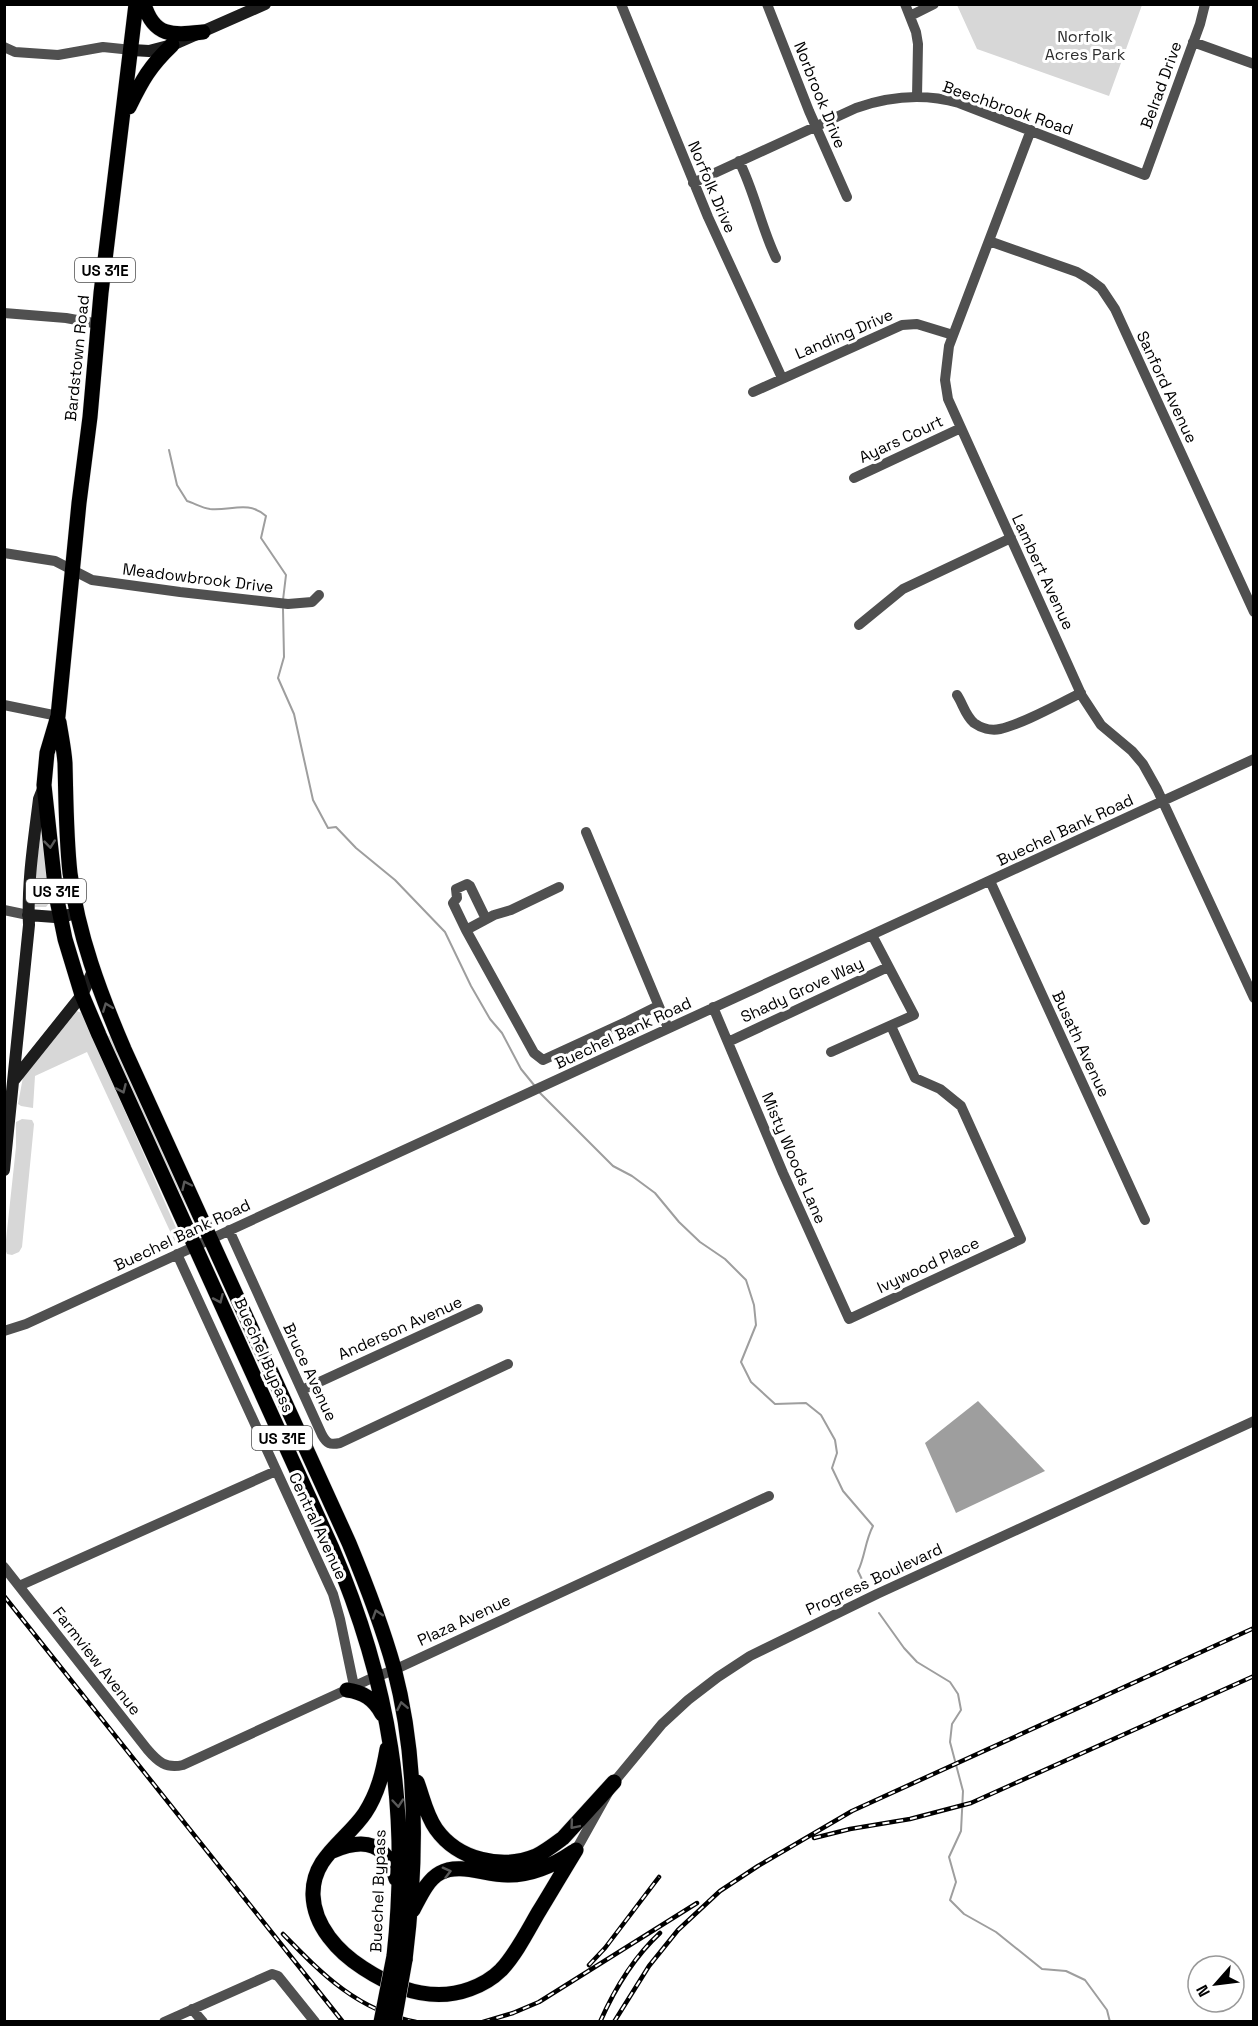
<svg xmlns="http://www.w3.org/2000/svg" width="1258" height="2026" viewBox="0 0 1258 2026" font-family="'Space Grotesk',sans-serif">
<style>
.green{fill:#d7d7d7}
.water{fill:#9e9e9e}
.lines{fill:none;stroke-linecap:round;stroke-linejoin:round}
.stream{stroke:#9e9e9e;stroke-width:2}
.primary-casing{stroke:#dbdbdb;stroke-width:16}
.street{stroke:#505050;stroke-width:10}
.secondary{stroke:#1d1d1d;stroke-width:12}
.primary{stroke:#000;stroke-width:15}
.rail-casing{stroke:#000;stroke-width:4.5}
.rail{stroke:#fff;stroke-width:2;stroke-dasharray:7;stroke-linecap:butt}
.primary-bridge-casing{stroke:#dbdbdb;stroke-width:16;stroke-linecap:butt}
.primary-bridge{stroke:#000;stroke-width:15}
.oneway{stroke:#595959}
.labels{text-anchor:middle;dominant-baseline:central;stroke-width:6;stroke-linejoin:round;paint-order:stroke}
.shield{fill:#fff;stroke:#4c4c4c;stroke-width:1.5}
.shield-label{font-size:15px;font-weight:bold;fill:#000}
.park-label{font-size:16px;fill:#2e2e2e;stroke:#fff}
.street-label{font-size:16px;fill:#000;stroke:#fff}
</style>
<rect width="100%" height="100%" fill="#fff"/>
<!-- green -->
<path class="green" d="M957 5H1142L1109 96 977 49Z
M41 831 50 902 46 907H35L32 899Z
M77 1011 82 1013 180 1237 179 1243 175 1242 87 1052 35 1076 33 1108 21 1106 18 1104 23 1077Z
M108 1036 113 1037 197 1228 148 1128Z
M22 1119 32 1120 34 1124 22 1247 19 1252 12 1255 7 1254 5 1249 16 1147V1122Z"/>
<!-- water -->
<path class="water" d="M978 1401 1045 1471 956 1513 925 1443Z"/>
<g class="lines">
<!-- stream -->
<path class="stream" d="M169 450 177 485 187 501C194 503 202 508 210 509 231 511 248 500 266 516L261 538 286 575 283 600
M283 609 284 657 278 678 294 714 313 800 328 828 336 827 356 848 395 880 445 932 471 986 490 1019 502 1033 521 1069 534 1085
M539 1092 613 1166 632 1176 655 1193 679 1222 700 1242 725 1259 746 1280 754 1305 756 1325 741 1362 751 1382 775 1404 806 1403 821 1415 835 1440 837 1453 832 1468 843 1491 873 1526C865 1541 865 1557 858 1571L867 1590
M879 1613 904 1648 917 1662 950 1682 958 1694 961 1710 952 1724 950 1742 963 1791 961 1831 949 1857 956 1882 950 1900 964 1914 996 1932 1042 1969 1066 1971 1085 1980 1107 2010 1110 2022"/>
<!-- primary casing -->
<g class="primary-casing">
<path id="primary" d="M136 4 101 293 90 417 79 503 58 716 47 753 44 785 56 895 65 939 82 995 99 1035 332 1548C390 1683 410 1810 394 1956
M144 4C154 38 174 35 203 32
M129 107C142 80 150 66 172 45
M59 722C61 735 64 749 65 763 66 800 66 836 70 873 78 935 100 993 124 1049L349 1543C366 1584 382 1625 394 1668 419 1763 417 1864 405 1960
M347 1690C363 1692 374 1699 382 1714
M387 1749C383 1772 378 1793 365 1813 346 1841 312 1857 313 1895 314 1926 338 1952 363 1968 395 1989 432 2003 470 1989 481 1985 492 1979 501 1970 516 1954 527 1932 538 1913 551 1892 563 1871 576 1850
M417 1782C423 1798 426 1815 436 1829 458 1860 502 1870 536 1856 546 1851 555 1844 563 1838L614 1782
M333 1851C365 1837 387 1843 396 1879
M413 1910C420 1897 427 1880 440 1873 460 1862 487 1876 509 1875 532 1875 554 1865 573 1852"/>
</g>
<!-- street -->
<path class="street" d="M621 4 708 217 782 378
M767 4 809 111 847 197
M905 4 916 32 918 44 917 97
M910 16 934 4
M1193 42 1254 64
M4 47 15 52 58 55 103 47 132 50
M1031 130 949 346 945 380 948 399 1082 696 1101 725 1132 751 1143 764 1157 789 1254 998
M739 161C755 193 761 227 776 258
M693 183 856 108C890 96 924 93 959 103L1145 175 1200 24 1205 4
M989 241 1077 272 1089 279 1101 288 1115 309 1254 612
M4 313 66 318 99 324
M753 392 902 325 917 324 953 335
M854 478 961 428
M4 553 55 561 92 580 180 592 288 604 312 602 319 595
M859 625 903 589 1011 538
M957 695C963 704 965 715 974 723 981 728 991 731 1000 729 1023 724 1058 704 1081 693
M4 705 58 716
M586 832 668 1028
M990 881 1145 1220
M559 887 511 910 494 915 466 930 534 1053 543 1060 628 1021 658 1006
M4 910 28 915
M466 930 453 903 457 898 456 889 467 884 470 886 486 919
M713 1007 783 1173 849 1319 1021 1239 961 1106 940 1089 915 1078 891 1026
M728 1042 888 967
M831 1052 914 1015 872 935
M229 1230 322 1435C327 1444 330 1445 340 1443L508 1364
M177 1254 333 1594 340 1619 354 1686
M4 1331 26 1324 1254 759
M302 1390 478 1309
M4 1567 147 1749C158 1762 166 1769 183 1765L370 1679 394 1670 769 1496
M19 1586 276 1471
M576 1850 614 1782 662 1724 688 1700 718 1677 750 1656 877 1594 1254 1421
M192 2009 203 2022
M164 2022 272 1974 278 1976 315 2022"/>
<!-- secondary -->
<path class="secondary" d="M132 50 149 51 172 45 265 4
M28 915 55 917 69 915
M14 1080 82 995 93 971
M4 1170 29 925C27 883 34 840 39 799L43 789"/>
<!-- primary -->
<use href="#primary" class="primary"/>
<!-- rail casing -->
<g class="rail-casing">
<path id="rail" d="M4 1596 343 2022
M814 1838 850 1829 910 1819 971 1803 1254 1676
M283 1934C323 1975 357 2010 416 2022
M589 1965 605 1948 659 1877
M483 2022 513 2013 539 2002 697 1903
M600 2022C615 1988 633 1958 660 1933
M614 2022 649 1966 678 1930 720 1891 758 1866 852 1811 1254 1628"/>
</g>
<!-- rail -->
<use href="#rail" class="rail"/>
<!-- primary-bridge casing -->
<g class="primary-bridge-casing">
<path id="primary-bridge" d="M381 2022 394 1956
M394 2022 405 1960"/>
</g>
<!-- primary-bridge -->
<use href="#primary-bridge" class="primary-bridge"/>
</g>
<!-- one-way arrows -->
<defs><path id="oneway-chevron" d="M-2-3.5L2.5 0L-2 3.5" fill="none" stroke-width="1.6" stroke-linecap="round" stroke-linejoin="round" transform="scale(1.5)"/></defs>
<g class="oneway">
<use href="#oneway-chevron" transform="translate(50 844) rotate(84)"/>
<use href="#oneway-chevron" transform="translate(107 1007) rotate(-111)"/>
<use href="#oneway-chevron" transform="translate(122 1089) rotate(66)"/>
<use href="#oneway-chevron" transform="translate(186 1185) rotate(-115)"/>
<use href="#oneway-chevron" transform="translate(219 1299) rotate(66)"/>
<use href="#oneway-chevron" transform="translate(377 1614) rotate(-108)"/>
<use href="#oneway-chevron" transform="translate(402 1706) rotate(-101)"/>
<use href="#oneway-chevron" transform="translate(398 1803) rotate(85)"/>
<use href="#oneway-chevron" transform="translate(574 1825) rotate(130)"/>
<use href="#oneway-chevron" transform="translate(447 1872) rotate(-15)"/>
</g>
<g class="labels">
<!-- shield labels -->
<g class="shield">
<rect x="75" y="258" width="60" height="24" rx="4.5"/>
<rect x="26" y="879" width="60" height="24" rx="4.5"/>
<rect x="252" y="1426" width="60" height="24" rx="4.5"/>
</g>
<g class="shield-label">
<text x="105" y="270">US 31E</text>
<text x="56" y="891">US 31E</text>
<text x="282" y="1438">US 31E</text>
</g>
<!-- park labels -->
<g class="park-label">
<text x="1085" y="36">Norfolk<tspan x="1085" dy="18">Acres Park</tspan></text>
</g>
<!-- street labels -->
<g class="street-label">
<text transform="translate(1161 85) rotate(-70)">Belrad Drive</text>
<text transform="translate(820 95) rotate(68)">Norbrook Drive</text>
<text transform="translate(1008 108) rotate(19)">Beechbrook Road</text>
<text transform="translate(712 187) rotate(67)">Norfolk Drive</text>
<text transform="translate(844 334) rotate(-23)">Landing Drive</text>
<text transform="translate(77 358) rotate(-84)">Bardstown Road</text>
<text transform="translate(1167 387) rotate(65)">Sanford Avenue</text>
<text transform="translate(901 439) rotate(-25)">Ayars Court</text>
<text transform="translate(1043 572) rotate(65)">Lambert Avenue</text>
<text transform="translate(198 578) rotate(7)">Meadowbrook Drive</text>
<text transform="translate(1065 830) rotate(-25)">Buechel Bank Road</text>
<text transform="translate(802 990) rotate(-25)">Shady Grove Way</text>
<text transform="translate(623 1033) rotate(-25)">Buechel Bank Road</text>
<text transform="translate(1081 1044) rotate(65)">Busath Avenue</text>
<text transform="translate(794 1158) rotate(67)">Misty Woods Lane</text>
<text transform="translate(182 1235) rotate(-25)">Buechel Bank Road</text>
<text transform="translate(928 1265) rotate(-25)">Ivywood Place</text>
<text transform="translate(400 1328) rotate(-24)">Anderson Avenue</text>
<text transform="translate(264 1355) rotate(66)">Buechel Bypass</text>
<text transform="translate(310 1372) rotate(65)">Bruce Avenue</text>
<text transform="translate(318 1526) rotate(65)">Central Avenue</text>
<text transform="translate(874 1579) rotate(-25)">Progress Boulevard</text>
<text transform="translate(464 1620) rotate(-25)">Plaza Avenue</text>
<text transform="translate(97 1661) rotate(52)">Farmview Avenue</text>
<text transform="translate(378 1891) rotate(-88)">Buechel Bypass</text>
</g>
</g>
<!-- border -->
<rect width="1258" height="2026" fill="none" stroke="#000000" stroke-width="12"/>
<!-- north arrow -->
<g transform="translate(1216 1984) rotate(242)"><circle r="28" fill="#ffffff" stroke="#999999" stroke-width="1.5"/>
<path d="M0-4.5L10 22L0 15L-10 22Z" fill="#000000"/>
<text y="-9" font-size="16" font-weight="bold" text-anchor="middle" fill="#000000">N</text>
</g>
</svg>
